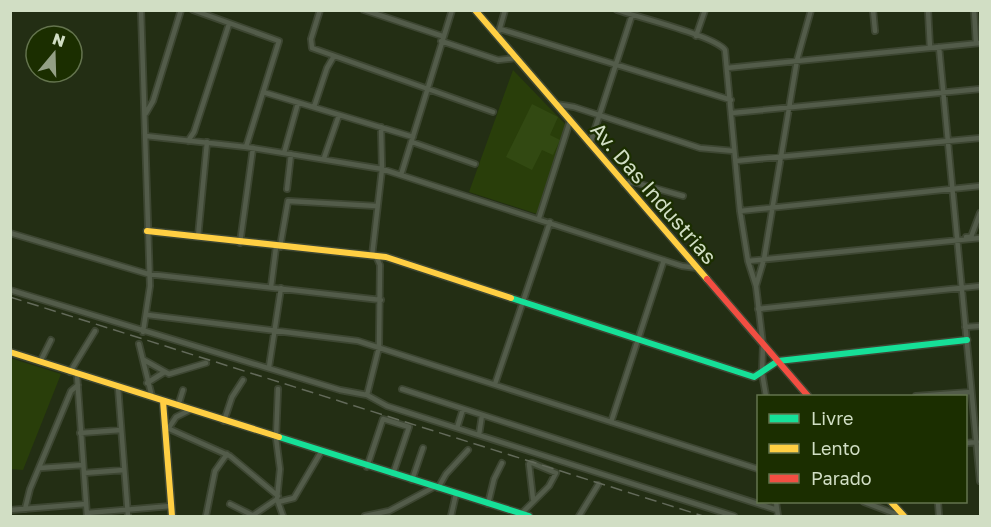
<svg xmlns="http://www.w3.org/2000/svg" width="991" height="527" viewBox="0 0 991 527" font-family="'Golos Text',sans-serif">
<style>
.built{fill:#293e0a}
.green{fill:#324912}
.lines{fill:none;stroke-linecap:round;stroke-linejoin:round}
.street-casing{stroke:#3d4632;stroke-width:8}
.fast-casing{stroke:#3d4632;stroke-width:9}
.slow-casing{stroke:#3d4632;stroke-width:9}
.jam-casing{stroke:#3d4632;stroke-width:9}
.street{stroke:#535c4a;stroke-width:4.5}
.fast{stroke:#16e098;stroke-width:6}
.slow{stroke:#ffcf43;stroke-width:6}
.jam{stroke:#f24e42;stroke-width:6}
.rail{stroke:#636a5a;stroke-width:1.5;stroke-dasharray:12 6;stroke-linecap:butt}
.labels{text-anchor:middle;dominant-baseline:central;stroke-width:4.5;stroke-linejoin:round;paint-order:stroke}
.street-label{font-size:21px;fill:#d1dec4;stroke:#1b2e00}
</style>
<rect width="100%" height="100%" fill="#232e14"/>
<!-- built -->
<path class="built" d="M513 70 566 125 537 214 469 192Z
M10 358 61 374 23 470 11 469Z"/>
<!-- green -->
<path class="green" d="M532 104 558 117 550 135 560 140 553 155 542 150 532 170 506 157Z"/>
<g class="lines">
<!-- street casing -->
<g class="street-casing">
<path id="street" d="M141 10 150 286 143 332
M193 10 279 41 246 147
M320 10 311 39 312 48 493 112
M364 10 442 36
M617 10C637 17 715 36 725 50L740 211 748 261 756 286 763 345 762 373 766 396
M873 10 875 31
M928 10 930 48
M974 10 976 43
M500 29 731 100
M499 31 505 10
M696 36 705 10
M441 41 498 60 516 58
M939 47 980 481
M727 68 980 43
M263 92 413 137
M556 104 574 107 700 148 734 151
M314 107 327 68 334 56
M146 113 153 101 181 10
M732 113 980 89
M146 136 246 147 382 169 682 266 697 268
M188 141 194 132 229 24
M412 142 475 164
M590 144 632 15
M284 153 298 103
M324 158 339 115
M736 161 980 138
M401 175 452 10
M624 184 633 182 683 196
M287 189 291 154
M740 211 980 186
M539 218 570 121
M10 233 148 274 381 300
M198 237 207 142
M966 237H971L980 213
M240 243 253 148
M280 247 288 201 376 206
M372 256 382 169 381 127
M748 261 980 238
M756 286 764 259 797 60 811 10
M271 287 276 247
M10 290 340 390 367 395 387 406 734 516
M758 309 980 286
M148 315 358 341 758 469
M965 327 980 326
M139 344 152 397
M144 360 169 374 206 363
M40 362 51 340
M269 367 281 288
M70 372 95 331
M77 375 87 516
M147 383 163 373
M495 384 550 222
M118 387 128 516
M278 389 276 438 280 469 277 499 283 516
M402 389 777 510
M367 395 379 347 380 265 376 256
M916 396 971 392
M178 406 183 390
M224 421 232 397 243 380
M611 422 664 260
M165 427 230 456 278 496
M457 428 463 409
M168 429 176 417 190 410
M80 433 121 430
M479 435 482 415
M966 443 977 442
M367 467 383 419 409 427 393 474
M40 468 83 465
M84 473 124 470
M412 480 423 448
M438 488 446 474 468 450
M278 502 294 498 321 452
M776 502 778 516
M864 502 901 516
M938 502 939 516
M230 504 254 516
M488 504 494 479 502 463
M25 509 30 489 71 391 78 385
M10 510 86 504
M87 513 171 506
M521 514 549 486 556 473 532 463 529 464 533 499
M206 516 215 471 227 454
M252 516 277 499
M365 516 389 511 434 487
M451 516 456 494
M579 516 598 485"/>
</g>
<!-- fast casing -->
<g class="fast-casing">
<path id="fast" d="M511 298 754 377 778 361 967 340
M279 437 529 516"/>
</g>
<!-- slow casing -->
<g class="slow-casing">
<path id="slow" d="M475 10 707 279
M147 231 386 257 511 298
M10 352 279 437
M163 401 172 516
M891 502 904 516"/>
</g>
<!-- jam casing -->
<g class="jam-casing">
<path id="jam" d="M707 279 808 396"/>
</g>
<!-- street -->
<use href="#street" class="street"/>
<!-- fast -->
<use href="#fast" class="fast"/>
<!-- slow -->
<use href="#slow" class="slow"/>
<!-- jam -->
<use href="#jam" class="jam"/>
<!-- rail -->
<path class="rail" d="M10 297 703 516"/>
</g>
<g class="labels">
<!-- street labels -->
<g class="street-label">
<text transform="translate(654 193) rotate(49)">Av. Das Industrias</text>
</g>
</g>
<!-- border -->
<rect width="991" height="527" fill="none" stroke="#d1dec4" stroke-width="24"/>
<!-- legend -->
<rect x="757" y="395" width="210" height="108" fill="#1b2e00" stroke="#64744e" stroke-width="1.5"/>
<rect x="769" y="414" width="30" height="9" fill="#16e098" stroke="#64744e" stroke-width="1.5"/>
<text x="811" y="425" font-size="18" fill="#d1dec4">Livre</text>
<rect x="769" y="444" width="30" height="9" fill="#ffcf43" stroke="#64744e" stroke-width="1.5"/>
<text x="811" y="455" font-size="18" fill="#d1dec4">Lento</text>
<rect x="769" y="474" width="30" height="9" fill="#f24e42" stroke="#64744e" stroke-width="1.5"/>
<text x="811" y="485" font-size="18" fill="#d1dec4">Parado</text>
<!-- north arrow -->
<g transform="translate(54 54) rotate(19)"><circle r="28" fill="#1b2e00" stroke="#64744e" stroke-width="1.5"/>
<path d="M0-4.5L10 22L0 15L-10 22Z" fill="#94a086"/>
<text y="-9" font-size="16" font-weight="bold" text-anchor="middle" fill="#d1dec4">N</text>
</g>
</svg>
